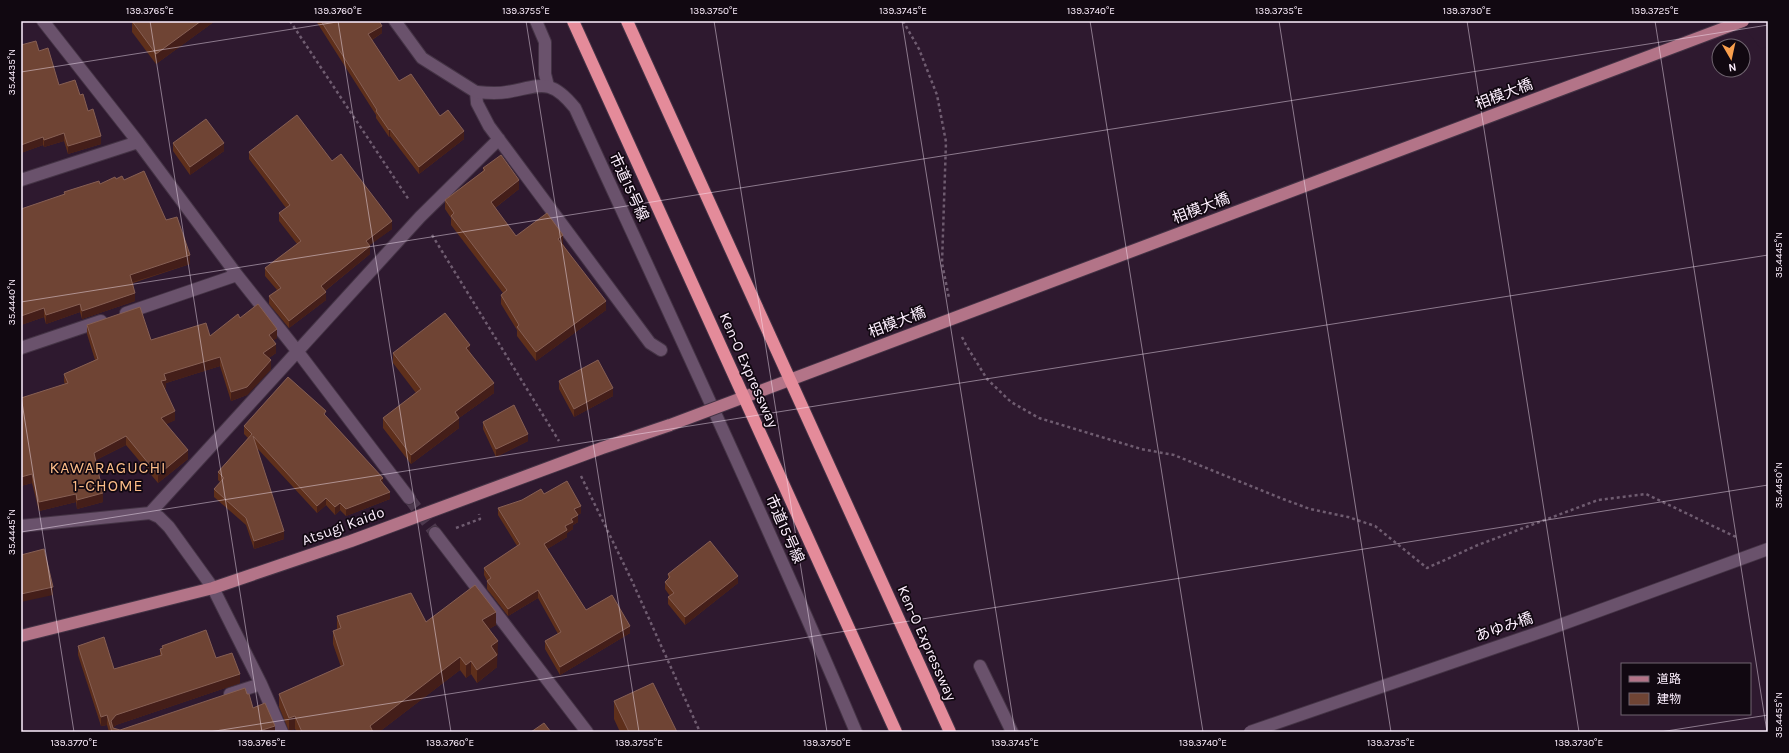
<svg xmlns="http://www.w3.org/2000/svg" width="1789" height="753" viewBox="0 0 1789 753" font-family="Karla,'Noto Sans JP',sans-serif">
<style>
.pier{fill:#2e192f}
.lines{fill:none;stroke-linecap:round;stroke-linejoin:round}
.minor-tunnel{stroke:#4d394e;stroke-width:12;stroke-dasharray:12 6;stroke-linecap:butt}
.service-casing{stroke:#443345;stroke-width:14}
.minor-casing{stroke:#443345;stroke-width:14}
.tertiary-casing{stroke:#443345;stroke-width:14}
.primary-casing{stroke:#443345;stroke-width:14}
.path{stroke:#6f5c70;stroke-width:2.5;stroke-dasharray:3 3;stroke-linecap:butt}
.service{stroke:#6a526c;stroke-width:12}
.minor{stroke:#6a526c;stroke-width:12}
.tertiary{stroke:#6a526c;stroke-width:12}
.primary{stroke:#b37488;stroke-width:12}
.tertiary-bridge-casing{stroke:#443345;stroke-width:14;stroke-linecap:butt}
.primary-bridge-casing{stroke:#443345;stroke-width:14;stroke-linecap:butt}
.motorway-bridge-casing{stroke:#443345;stroke-width:14;stroke-linecap:butt}
.tertiary-bridge{stroke:#6a526c;stroke-width:12}
.primary-bridge{stroke:#b37488;stroke-width:12}
.motorway-bridge{stroke:#e48b9a;stroke-width:12}
.wall{fill:#5e2f1b}
.shaded-wall{fill:#441e19}
.building{fill:#6f4434;stroke:#865f54}
.ticks{fill:none;stroke:#fef0ff;stroke-width:1;stroke-opacity:0.45}
.labels{text-anchor:middle;dominant-baseline:central;stroke-width:3.5;stroke-linejoin:round;paint-order:stroke}
.street-label{font-size:15px;fill:#fef0ff;stroke:#110811}
.neighbourhood-label{font-size:16px;letter-spacing:1px;fill:#fcbd88;stroke:#110811}
.neatline{fill:none;stroke:#fef0ff;stroke-width:1.5}
.ticks-label{font-size:10px;text-anchor:middle;fill:#fef0ff}
</style>
<rect width="100%" height="100%" fill="#2e192f"/>
<!-- pier -->
<path class="pier" d="M1739 21H1768V46L1761 49Z"/>
<g class="lines">
<!-- minor-tunnel -->
<path class="minor-tunnel" d="M409 498 435 533"/>
<!-- service casing -->
<g class="service-casing">
<path id="service" d="M980 666 1012 732"/>
</g>
<!-- minor casing -->
<g class="minor-casing">
<path id="minor" d="M43 21 138 142 237 275 298 352 409 498
M395 21 422 58 476 92 477 103 489 126 650 343 661 350
M536 21 545 42V74L548 86
M21 180 138 142
M126 313 237 275
M21 348 101 321
M150 513 420 217 499 139
M21 526 150 513 159 517 169 527 213 588 261 684 282 732
M435 533 587 732
M230 694 261 684"/>
</g>
<!-- tertiary casing -->
<g class="tertiary-casing">
<path id="tertiary" d="M476 92C487 93 497 94 507 92 541 86 550 77 575 108 670 315 767 522 856 732"/>
</g>
<!-- primary casing -->
<g class="primary-casing">
<path id="primary" d="M21 636 213 588 351 541 602 448 670 425"/>
</g>
<!-- path -->
<path class="path" d="M290 21 409 200
M903 21 919 49 937 95 946 142 942 263 949 298
M432 235 559 441
M962 337 966 345 987 379 1011 402 1039 418 1141 449 1174 455 1283 499 1310 509 1348 517 1375 526 1427 568 1478 545 1598 500 1646 494 1738 538
M581 476 632 581 700 732
M456 528 480 519 479 514"/>
<!-- service -->
<use href="#service" class="service"/>
<!-- minor -->
<use href="#minor" class="minor"/>
<!-- tertiary -->
<use href="#tertiary" class="tertiary"/>
<!-- primary -->
<use href="#primary" class="primary"/>
<!-- tertiary-bridge casing -->
<g class="tertiary-bridge-casing">
<path id="tertiary-bridge" d="M1250 732 1549 629 1768 549"/>
</g>
<!-- primary-bridge casing -->
<g class="primary-bridge-casing">
<path id="primary-bridge" d="M670 425 1743 21"/>
</g>
<!-- motorway-bridge casing -->
<g class="motorway-bridge-casing">
<path id="motorway-bridge" d="M573 21 896 732
M627 21 950 732"/>
</g>
<!-- tertiary-bridge -->
<use href="#tertiary-bridge" class="tertiary-bridge"/>
<!-- primary-bridge -->
<use href="#primary-bridge" class="primary-bridge"/>
<!-- motorway-bridge -->
<use href="#motorway-bridge" class="motorway-bridge"/>
</g>
<!-- wall -->
<path class="wall" d="M132 21H215L156 64 132 32Z
M316 21H379L382 33 372 40 399 81 440 116 464 139 419 174 390 136 389 137 376 118V115Z
M21 45 39 51 59 85 80 95 88 111 101 144 68 154 64 141 44 147 43 145 21 153Z
M173 143 224 151 190 175 173 151Z
M249 152 332 161 392 229 369 245 370 254 325 291 326 300 289 328 269 304V296L277 290 265 276V268L297 244 279 221V213L286 208 249 159Z
M483 168 519 189 495 208 516 236 563 244 606 310 536 361 517 336V330L501 304V295L503 293 451 225V218L445 209V200L483 171Z
M116 179 124 180 166 220 190 264 133 283 135 301 82 319 80 312 46 324 44 317 21 325 64 194V192L100 184Z
M240 318 277 338 273 340 276 353 269 358 271 369 247 395 231 401 220 366 166 383V388L164 389 175 420 166 424 188 459 158 483 126 445 96 460 103 502 77 509 76 502 39 511 32 483 21 486V398L65 384 64 382V374L95 360 87 334V325L151 340 210 336Z
M470 352 494 393 459 418V428L411 464 383 428V418L416 393 393 363V353Z
M559 381 613 396 574 417 559 389Z
M326 416 383 484 390 499 346 516 340 510 335 515 326 505 317 513 257 448 284 539 254 549 246 525 214 497V489L220 482 218 480V472L248 438 244 434V426Z
M483 422 528 441 496 457 483 429Z
M544 494 581 513 578 515V522L573 525V529L567 533V537L547 549 586 610 630 633 560 675 545 649V641L558 634 538 598 508 616 487 589V581L484 575V568L517 546 498 515V508Z
M668 574 738 583 685 625 668 604V597L670 596 665 589V582L668 579Z
M337 616 426 622 496 625 489 629 498 654 497 655V667L477 683 471 674 466 678 460 670 379 732H297L295 729 289 731 279 707V694L341 667 333 644V631L337 630Z
M78 646 114 669 160 655V649H162V646L216 658 240 683 116 725 113 728 120 730 247 694 253 708 275 732H109L107 725 101 726 78 655Z
M614 701 677 732H620L614 719Z"/>
<!-- shaded-wall -->
<path class="shaded-wall" d="M201 21H215L156 64V54Z
M382 26V33L368 42V34Z
M390 129V136L389 137V130Z
M464 131V139L419 174V167Z
M64 133V141L44 147V140Z
M101 136V144L68 154V146Z
M43 137V145L21 153V145Z
M224 143V151L190 175V167Z
M519 180V189L491 211V202Z
M392 221V229L366 248V241Z
M563 235V244L558 248V239Z
M370 246V254L321 294V286Z
M190 255V264L130 283V275Z
M326 292V300L289 328V321Z
M135 293V301L82 319V311Z
M606 301V310L536 361V352Z
M80 304V312L46 324V315Z
M44 308V317L21 325V316Z
M277 329V338L269 344V335Z
M276 344V353L263 362V353Z
M470 345V355L466 348Z
M220 357V366L166 383V388L161 390V381L164 374Z
M271 360V369L247 395 231 401V392Z
M494 383V393L459 418V428L411 464V455L455 412Z
M613 388V396L574 417V409Z
M175 411V420L161 427V418Z
M528 434V441L496 457V449Z
M126 436V445L94 461V453Z
M188 450V459L158 483V475Z
M32 474V483L21 486V477Z
M383 478V486L380 480Z
M390 492V499L346 516V509Z
M103 493V502L77 509V500Z
M76 494V502L39 511V502Z
M326 498V505L317 513V506Z
M340 503V510L335 515V507Z
M581 506V513L578 515V522L573 525V529L567 533V537L544 551V544L565 526 571 519 574 509Z
M284 531V539L254 549V541Z
M738 576V583L685 625V617Z
M53 587V595L21 602V594Z
M538 590V598L508 616V609Z
M496 612V625L482 633V620Z
M630 626V633L560 675V667Z
M498 641 497 667 477 683V670L491 646Z
M460 657V670L379 732H370V726Z
M471 661V674L466 678V665Z
M240 674V683L116 725 111 730V721L116 715Z
M107 715V725L101 726V717Z
M295 716V729L289 731V718Z
M275 726V732H256Z"/>
<!-- building -->
<path class="building" d="M132 21H201L156 54Z
M321 21H379L382 26 368 34 399 81 411 74 440 116 448 110 464 131 419 167 390 129 389 130 376 111 377 110Z
M36 41 39 51 48 48 59 85 75 80 80 95 83 94 88 111 93 109 101 136 68 146 64 133 44 140 43 137 21 145V45Z
M297 115 332 161 341 154 392 221 366 241 370 246 321 286 326 292 289 321 269 296 281 288 265 268 301 241 279 213 290 205 249 152Z
M206 119 224 143 190 167 173 143Z
M501 155 519 180 491 202 516 236 547 213 563 235 558 239 606 301 536 352 517 327 519 325 501 295 507 290 451 216 454 213 445 200 485 170 483 168Z
M144 171 166 220 177 217 190 255 130 275 135 293 82 311 80 304 46 315 44 308 21 316V209L65 194 64 192 99 181 100 184 115 177 116 179 122 176 124 180Z
M258 304 277 329 269 335 276 344 263 353 271 360 247 387 231 392 220 357 164 374 166 380 161 381 175 411 161 418 188 450 158 475 126 436 94 453 103 493 77 500 76 494 39 502 32 474 21 477V398L68 383 64 374 98 359 87 325 140 307 151 340 206 323 210 336 238 314 240 318Z
M445 313 470 345 466 348 494 383 455 412 459 418 411 455 383 418 421 389 393 353Z
M598 360 613 388 574 409 559 381Z
M288 377 326 411 324 414 383 478 380 480 390 492 346 509 340 503 335 507 326 498 317 506 253 436 284 531 254 541 246 518 214 489 224 478 218 472 252 434 244 426Z
M514 405 528 434 496 449 483 422Z
M567 481 581 506 574 509 578 515 571 519 573 522 565 526 567 530 544 544 586 610 612 595 630 626 560 667 545 641 561 632 538 590 508 609 487 581 491 578 484 568 520 544 498 508 522 500 541 489 544 494Z
M710 541 738 576 685 617 668 597 674 593 665 582 670 577 668 574Z
M44 549 53 587 21 594V555Z
M475 585 496 612 482 620 498 641 491 646 497 655 477 670 471 661 466 665 460 657 370 726 373 732H302L295 716 289 718 279 694 344 665 333 631 341 628 337 616 411 593 426 622Z
M206 630 216 658 232 653 240 674 116 715 111 721 113 728 120 730 245 688 247 694H249L253 708 265 703 275 726 256 732H112L107 715 101 717 78 646 104 637 114 669 162 655 160 649 163 648 162 646Z
M653 683 677 732H629L614 701Z
M544 723 551 732H531Z"/>
<!-- ticks -->
<path class="ticks" d="M150 21 262 732M338 21 451 732M526 21 639 732M714 21 827 732M902 21 1015 732M1090 21 1203 732M1279 21 1391 732M1467 21 1579 732M1655 21 1767 732M21 72 343 21M21 302 1768 25M21 396 74 732M21 532 1768 255M209 732 1768 485M1660 732 1768 715"/>
<g class="labels">
<!-- street labels -->
<g class="street-label">
<text transform="translate(1504 94) rotate(-21)">相模大橋</text>
<text transform="translate(629 187) rotate(65)">市道15号線</text>
<text transform="translate(1201 208) rotate(-21)">相模大橋</text>
<text transform="translate(897 322) rotate(-21)">相模大橋</text>
<text transform="translate(749 370) rotate(66)">Ken-O Expressway</text>
<text transform="translate(343 526) rotate(-20)">Atsugi Kaido</text>
<text transform="translate(785 529) rotate(66)">市道15号線</text>
<text transform="translate(1504 627) rotate(-19)">あゆみ橋</text>
<text transform="translate(927 643) rotate(66)">Ken-O Expressway</text>
</g>
<!-- neighbourhood labels -->
<g class="neighbourhood-label">
<text x="108" y="467">KAWARAGUCHI<tspan x="108" dy="18">1-CHOME</tspan></text>
</g>
</g>
<!-- border -->
<rect width="1789" height="753" fill="none" stroke="#110811" stroke-width="44"/>
<!-- legend -->
<rect x="1621" y="663" width="130" height="52" fill="#110811" stroke="#706570"/>
<rect x="1629" y="676" width="20" height="6" fill="#b37488" stroke="#706570"/>
<text x="1657" y="683" font-size="12" fill="#fef0ff">道路</text>
<rect x="1629" y="693" width="20" height="12" fill="#6f4434" stroke="#706570"/>
<text x="1657" y="703" font-size="12" fill="#fef0ff">建物</text>
<!-- north arrow -->
<g transform="translate(1731 58) rotate(171)"><circle r="19" fill="#110811" stroke="#706570"/>
<path d="M0-3L7 15L0 10L-7 15Z" fill="#f99f4d"/>
<text y="-6" font-size="11" font-weight="bold" text-anchor="middle" fill="#fef0ff">N</text>
</g>
<rect x="22" y="22" width="1745" height="709" class="neatline"/>
<g class="ticks-label">
<text x="150" y="14">139.3765°E</text>
<text x="338" y="14">139.3760°E</text>
<text x="526" y="14">139.3755°E</text>
<text x="714" y="14">139.3750°E</text>
<text x="903" y="14">139.3745°E</text>
<text x="1091" y="14">139.3740°E</text>
<text x="1279" y="14">139.3735°E</text>
<text x="1467" y="14">139.3730°E</text>
<text x="1655" y="14">139.3725°E</text>
<text transform="translate(11 72) rotate(-90)" y="4">35.4435°N</text>
<text transform="translate(1778 255) rotate(-90)" y="4">35.4445°N</text>
<text transform="translate(11 302) rotate(-90)" y="4">35.4440°N</text>
<text transform="translate(1778 485) rotate(-90)" y="4">35.4450°N</text>
<text transform="translate(11 532) rotate(-90)" y="4">35.4445°N</text>
<text transform="translate(1778 715) rotate(-90)" y="4">35.4455°N</text>
<text x="74" y="746">139.3770°E</text>
<text x="262" y="746">139.3765°E</text>
<text x="450" y="746">139.3760°E</text>
<text x="639" y="746">139.3755°E</text>
<text x="827" y="746">139.3750°E</text>
<text x="1015" y="746">139.3745°E</text>
<text x="1203" y="746">139.3740°E</text>
<text x="1391" y="746">139.3735°E</text>
<text x="1579" y="746">139.3730°E</text>
</g>
</svg>
